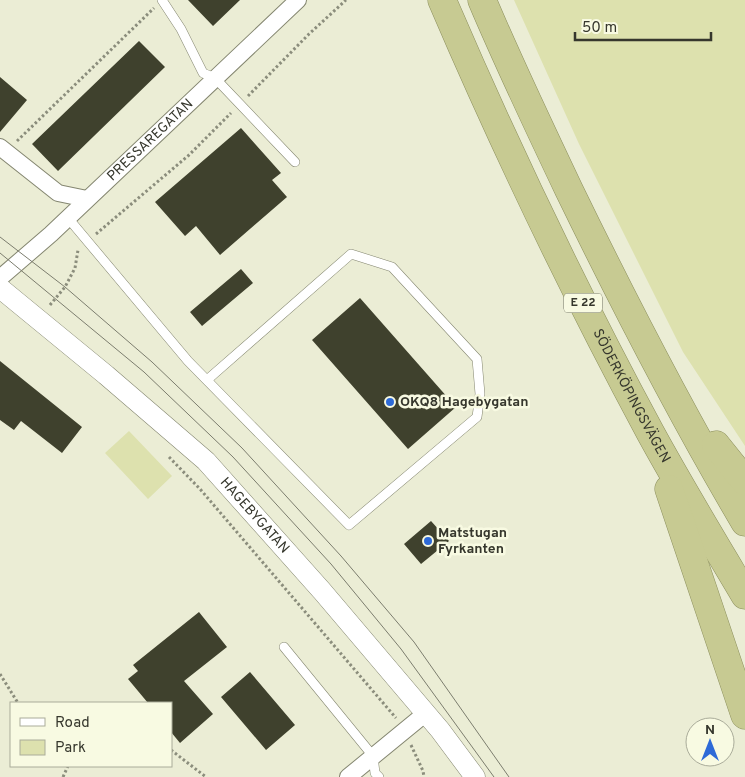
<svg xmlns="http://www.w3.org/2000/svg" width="745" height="777" viewBox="0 0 745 777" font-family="Overpass,sans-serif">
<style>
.green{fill:#dde1ae}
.building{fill:#3f412d}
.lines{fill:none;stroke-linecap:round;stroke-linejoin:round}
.service-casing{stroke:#848670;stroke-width:10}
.minor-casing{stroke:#848670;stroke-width:18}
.tertiary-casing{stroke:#848670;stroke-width:21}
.trunk-casing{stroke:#8b8e5d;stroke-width:29}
.path{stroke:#8b8d7c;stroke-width:3;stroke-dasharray:2.5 2.5;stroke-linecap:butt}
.service{stroke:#fff;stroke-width:9}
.minor{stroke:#fff;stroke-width:16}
.tertiary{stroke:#fff;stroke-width:20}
.trunk{stroke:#c7ca92;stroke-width:28}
.tram{stroke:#7c7d6e;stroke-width:1}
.poi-dot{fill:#2e6ad7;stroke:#f8fae2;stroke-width:2}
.labels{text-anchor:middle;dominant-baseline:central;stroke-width:5;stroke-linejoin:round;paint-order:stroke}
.shield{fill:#f8fae2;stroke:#707263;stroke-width:1}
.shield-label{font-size:12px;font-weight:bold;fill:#36372d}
.street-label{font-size:14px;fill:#36372d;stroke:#f8fae2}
.poi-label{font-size:14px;font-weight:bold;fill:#36372d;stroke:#f8fae2;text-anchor:start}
</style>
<rect width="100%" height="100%" fill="#ebedd5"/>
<!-- green -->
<path class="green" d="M514 0H745V446L683 352 579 144Z
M129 431 172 476 148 499 105 453Z"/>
<!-- building -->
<path class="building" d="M188 0H240L213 26Z
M139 41 165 67 58 171 32 144Z
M0 77 27 100 0 132Z
M241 128 281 173 272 180 287 197 220 255 196 226 185 236 155 202Z
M241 269 253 283 202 326 190 312Z
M360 298 456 407 408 449 312 340Z
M0 361 82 427 62 453 21 421 14 430 0 420Z
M431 521 449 541 421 564 404 544Z
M199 612 227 647 184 681 213 714 180 743 171 732V703H148L128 679 138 671 133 665Z
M250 672 295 725 266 750 221 697Z"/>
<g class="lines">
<!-- service casing -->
<g class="service-casing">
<path id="service" d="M162 0 181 29 203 73 215 78 295 162
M68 218 188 361 349 525 477 417 480 394 477 359 392 267 351 254 207 380
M284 647 373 756 375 773 379 777"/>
</g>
<!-- minor casing -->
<g class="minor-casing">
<g id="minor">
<path d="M0 147 58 193 87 199"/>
<path id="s1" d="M0 278 51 234 298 0"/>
<path d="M348 777 426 713"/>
</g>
</g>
<!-- tertiary casing -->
<g class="tertiary-casing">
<g id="tertiary">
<path id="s2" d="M0 288 106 375 206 461 322 591 440 730 475 777"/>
</g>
</g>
<!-- trunk casing -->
<g class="trunk-casing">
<g id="trunk">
<path id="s3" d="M442 0C505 147 574 291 650 432 680 487 713 541 745 595"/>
<path d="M482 0C509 64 539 127 569 190 624 303 681 414 745 522"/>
<path d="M716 445 745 481"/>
<path d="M669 489 745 715"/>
</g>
</g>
<!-- path -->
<path class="path" d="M248 96 309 34 346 0
M17 141 154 8
M96 234 189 155 231 113
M50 305 65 287 75 268 78 250
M169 457 200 489 396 718
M0 674 18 703
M411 745 423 771 424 777
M171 750 206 777
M63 777 68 766"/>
<!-- service -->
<use href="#service" class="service"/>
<!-- minor -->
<use href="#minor" class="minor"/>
<!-- tertiary -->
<use href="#tertiary" class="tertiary"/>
<!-- trunk -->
<use href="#trunk" class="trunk"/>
<!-- tram -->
<path class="tram" d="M0 237 65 287 152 362 242 448 341 556 414 642 509 777
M0 253 144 372 233 457 331 564 401 649 494 777"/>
</g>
<!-- markers -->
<g class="poi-dot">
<circle cx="390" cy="402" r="5"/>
<circle cx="428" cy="541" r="5"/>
</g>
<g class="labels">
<!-- shield labels -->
<rect class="shield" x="564" y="293.5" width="38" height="19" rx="4"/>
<g class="shield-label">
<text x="583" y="303">E 22</text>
</g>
<!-- street labels -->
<g class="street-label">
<text stroke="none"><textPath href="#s1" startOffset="204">PRESSAREGATAN</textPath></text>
<text stroke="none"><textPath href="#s3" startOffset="439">SÖDERKÖPINGSVÄGEN</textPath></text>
<text stroke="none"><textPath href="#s2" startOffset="342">HAGEBYGATAN</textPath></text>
</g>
<!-- poi labels -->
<g class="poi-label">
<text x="400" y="402">OKQ8 Hagebygatan</text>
<text x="438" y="533">Matstugan<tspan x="438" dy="16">Fyrkanten</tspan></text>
</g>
</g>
<!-- legend -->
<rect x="10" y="702" width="162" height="65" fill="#f8fae2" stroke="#aaac9a"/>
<rect x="20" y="718" width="25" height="8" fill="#ffffff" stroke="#aaac9a"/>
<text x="55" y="727" font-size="15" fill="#36372d">Road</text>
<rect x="20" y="740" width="25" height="15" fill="#dde1ae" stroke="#aaac9a"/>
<text x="55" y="752" font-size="15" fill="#36372d">Park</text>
<!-- north arrow -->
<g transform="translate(710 742)"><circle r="24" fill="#f8fae2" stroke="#aaac9a"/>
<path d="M0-4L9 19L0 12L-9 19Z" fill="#2e6ad7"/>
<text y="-8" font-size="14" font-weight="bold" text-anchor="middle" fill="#36372d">N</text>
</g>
<!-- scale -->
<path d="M575 32v8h136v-8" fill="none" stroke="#36372d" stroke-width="2.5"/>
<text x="582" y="32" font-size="15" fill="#36372d" stroke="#f8fae2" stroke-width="4" paint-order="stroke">50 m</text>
</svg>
